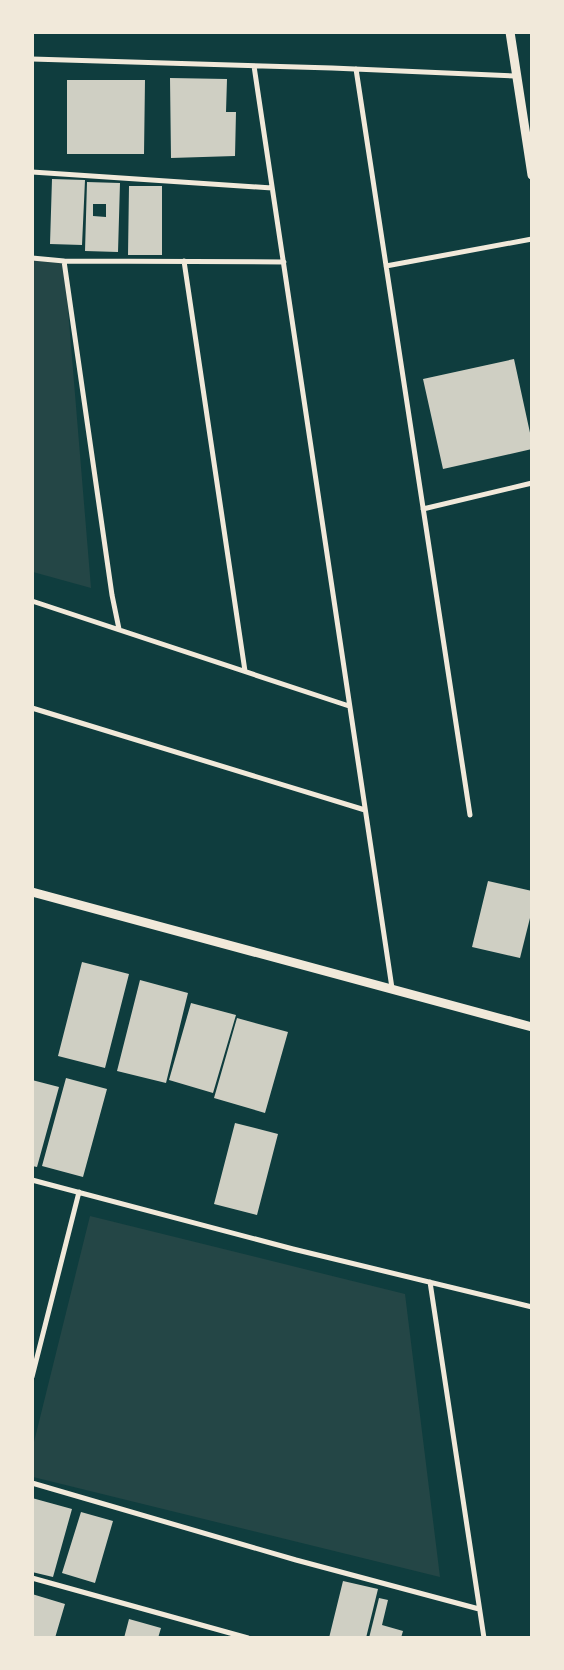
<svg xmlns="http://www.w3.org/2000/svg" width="564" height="1670" viewBox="0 0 564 1670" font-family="'Sofia Sans Condensed',sans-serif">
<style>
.green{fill:#244646}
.building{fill:#cfcfc3;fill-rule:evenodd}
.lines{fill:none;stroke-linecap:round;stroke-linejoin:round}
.minor{stroke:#f1e9da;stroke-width:5}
.tertiary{stroke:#f1e9da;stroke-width:9}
</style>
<rect width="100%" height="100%" fill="#0f3d3e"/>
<!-- green -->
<path class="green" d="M32 257 64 261 91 588 33 572Z
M90 1216 405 1294 440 1577 33 1477V1446Z"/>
<!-- building -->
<path class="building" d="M170 78 227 79 226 112H236L235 156 171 158Z
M67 80H145L144 154H67Z
M52 179 85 180 82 245 50 244Z
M87 182 120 183 118 252 85 251ZM93 204H106V217L93 216Z
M129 186H162V255H128Z
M514 359 532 442V449L443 469 423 379Z
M488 881 532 891V910L520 958 472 947Z
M82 962 129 974 105 1068 58 1056Z
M140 980 188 993 166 1083 117 1071Z
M191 1003 236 1015 213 1093 169 1080Z
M237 1018 288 1032 265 1113 214 1098Z
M66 1078 107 1089 83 1177 42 1166Z
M32 1080 59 1087 37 1167 32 1166Z
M235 1123 278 1134 257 1215 214 1204Z
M32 1498 72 1509 53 1577 32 1572Z
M81 1512 113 1521 95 1583 62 1573Z
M343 1581 378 1589 366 1638H329Z
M32 1594 65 1604 55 1638H32Z
M379 1598 388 1600 382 1625 403 1631 401 1638H369Z
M129 1619 161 1628 158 1638H124Z"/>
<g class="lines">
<!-- minor -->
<path class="minor" d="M32 59 332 68 516 76
M254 66 392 988
M356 69 470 815
M32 172 272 188
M32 258 64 261 284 262
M64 261 112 595 119 629
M184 261 245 671
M386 266 532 239
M423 509 532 483
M32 601 349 706
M32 708 365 810
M32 1180 293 1249 532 1307
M430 1282 484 1638
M32 1377 79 1192
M32 1483 296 1560 479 1609
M32 1578 248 1638"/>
<!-- tertiary -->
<path class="tertiary" d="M510 32 532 175
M32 892 532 1027"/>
</g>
<!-- border -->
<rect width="564" height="1670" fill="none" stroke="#f1e9da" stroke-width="68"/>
</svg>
